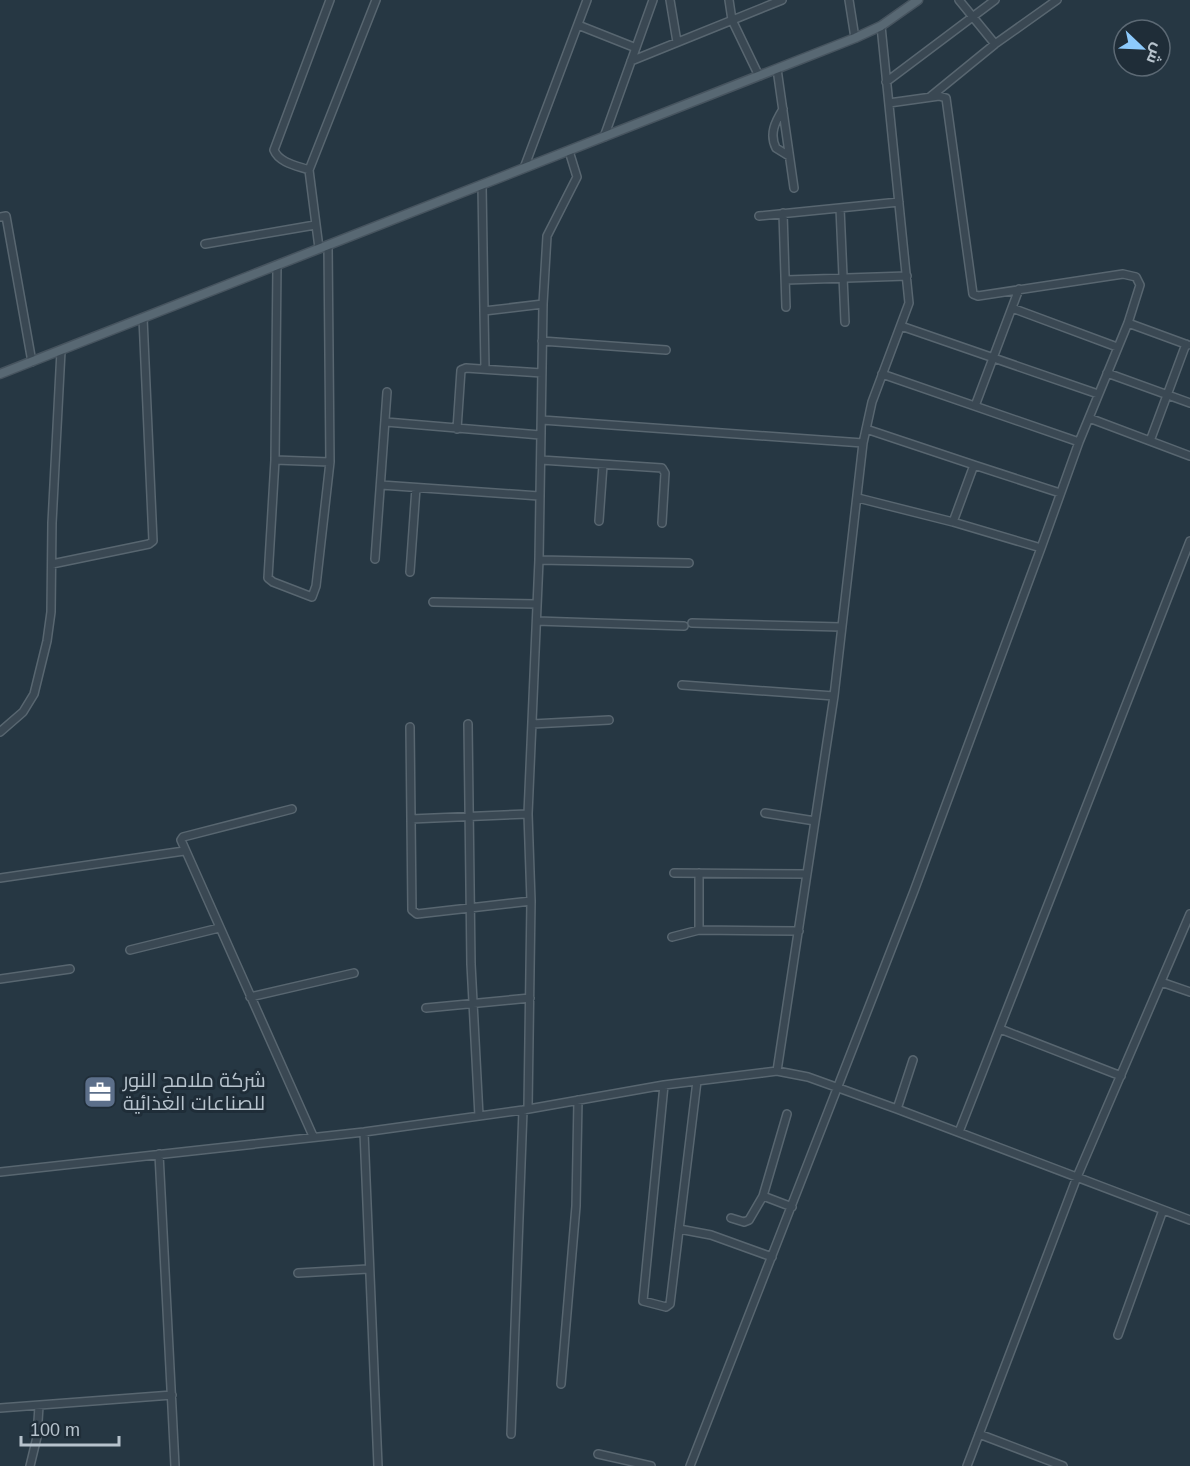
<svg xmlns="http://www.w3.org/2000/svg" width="1190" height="1466" viewBox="0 0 1190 1466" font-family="Helvetica,Cairo,sans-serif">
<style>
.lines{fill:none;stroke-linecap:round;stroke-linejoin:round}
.minor-casing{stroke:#586670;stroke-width:10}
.major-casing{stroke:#47545f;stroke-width:11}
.minor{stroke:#3a4853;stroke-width:7}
.major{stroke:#586873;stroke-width:8}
.labels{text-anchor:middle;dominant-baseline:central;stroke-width:6;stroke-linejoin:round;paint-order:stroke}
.poi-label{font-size:20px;fill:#b7c3cd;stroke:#1f2d38;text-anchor:start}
</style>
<rect width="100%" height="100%" fill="#263743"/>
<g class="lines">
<!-- minor casing -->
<g class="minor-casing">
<path id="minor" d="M670 0 677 42
M729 0 732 20 759 76
M849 0 855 38
M959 0 995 44
M578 25 636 48
M631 61 782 0
M777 69 794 188
M886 82 995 0
M930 97 995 44 1057 0
M889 103 939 96 946 98 973 294 978 296 1123 274 1136 277 1140 285 1128 323 1079 442 1041 548
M783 109C775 122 769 134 776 148L789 156
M604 137 653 0
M524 168 587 0
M309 170 376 0
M482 185 484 311
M840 208 845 322
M783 213 786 307
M759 216 899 202
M0 217 6 216 32 362
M205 244 315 225
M319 248 309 170C298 166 279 163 274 150L330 0
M277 265 275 460 268 578 273 582 312 597 316 586 330 462 328 245
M786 280 907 276
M1012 308 1117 347
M1128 323 1188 345
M901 326 1098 394
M542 341 666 350
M485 369 484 311 543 304
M1107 373 1190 403
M882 374 1079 442
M975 406 1019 289
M1089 418 1190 456
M542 420 863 443
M386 422 540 435
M457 429 461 370 466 368 542 373
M866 429 974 465
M1150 441 1186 344
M275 460 330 462
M541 460 662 468 665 473 662 523
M381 485 539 496
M858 498 953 522
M599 521 603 465
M375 559 387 392
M539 560 689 563
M52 564 149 544 153 541 143 318
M410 572 416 488
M433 602 537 604
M537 621 684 626
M692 623 841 627
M682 685 834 696
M468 724 471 964 479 1116
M532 724 609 720
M410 727 412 910 417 914 531 901
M0 732 23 712 34 694 47 641 51 612 52 523 61 351
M292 809 183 837 181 840 313 1136
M765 813 815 821
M411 819 528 814
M674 873 807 874
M699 873V930L799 931
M0 878 184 851
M672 937 699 930
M130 950 219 928
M0 979 70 969
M1161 982 1190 992
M250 997 354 973
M426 1008 530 998
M1000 1029 1121 1076
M777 1071 834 696 863 443 872 402 909 303 881 26
M664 1085 643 1301 666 1307 670 1304 697 1081
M528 1108 531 901 528 814 539 560 543 304 547 236 577 177 569 151
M897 1109 913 1060
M787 1114 763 1196 792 1207
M364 1132 378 1466
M959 1132 1190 541
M159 1154 175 1466
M0 1172 364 1132 523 1110 664 1085 777 1071 808 1077 897 1109 1190 1220
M731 1218 744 1222 749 1220 763 1196
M679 1229 711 1235 772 1257
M298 1273 368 1269
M1118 1335 1163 1210
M561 1384 576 1206 578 1100
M0 1408 172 1395
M511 1434 523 1110
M979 1434 1063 1466
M598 1454 651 1466
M30 1466 37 1437 39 1406
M690 1466 914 891 1041 548 953 522 974 465 1060 493
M967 1466 1077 1177 1190 914"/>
</g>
<!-- major casing -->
<g class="major-casing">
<path id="major" d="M0 374 855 38 881 26 918 0"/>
</g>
<!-- minor -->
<use href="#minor" class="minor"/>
<!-- major -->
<use href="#major" class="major"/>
</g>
<!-- icons -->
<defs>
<g id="office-square" transform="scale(1.725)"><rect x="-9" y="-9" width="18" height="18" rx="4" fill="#5c6f8a" stroke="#1f2d38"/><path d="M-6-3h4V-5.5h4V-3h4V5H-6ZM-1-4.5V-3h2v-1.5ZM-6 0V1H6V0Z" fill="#fff"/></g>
</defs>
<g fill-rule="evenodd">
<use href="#office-square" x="100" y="1092"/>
</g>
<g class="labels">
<!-- poi labels -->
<g class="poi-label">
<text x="123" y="1080">شركة ملامح النور<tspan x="123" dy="23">للصناعات الغذائية</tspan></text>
</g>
</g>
<!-- north arrow -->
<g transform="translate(1142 48) rotate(113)"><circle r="28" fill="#1f2d38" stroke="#5c6974" stroke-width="1.5"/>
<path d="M0-4.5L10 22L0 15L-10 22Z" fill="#8dcafc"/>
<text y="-9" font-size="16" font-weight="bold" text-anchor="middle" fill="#b7c3cd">ش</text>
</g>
<!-- scale -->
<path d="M21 1436v9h98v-9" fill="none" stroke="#b7c3cd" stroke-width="3"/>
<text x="30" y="1436" font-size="18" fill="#b7c3cd" stroke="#1f2d38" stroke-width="4.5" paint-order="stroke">100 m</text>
</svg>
